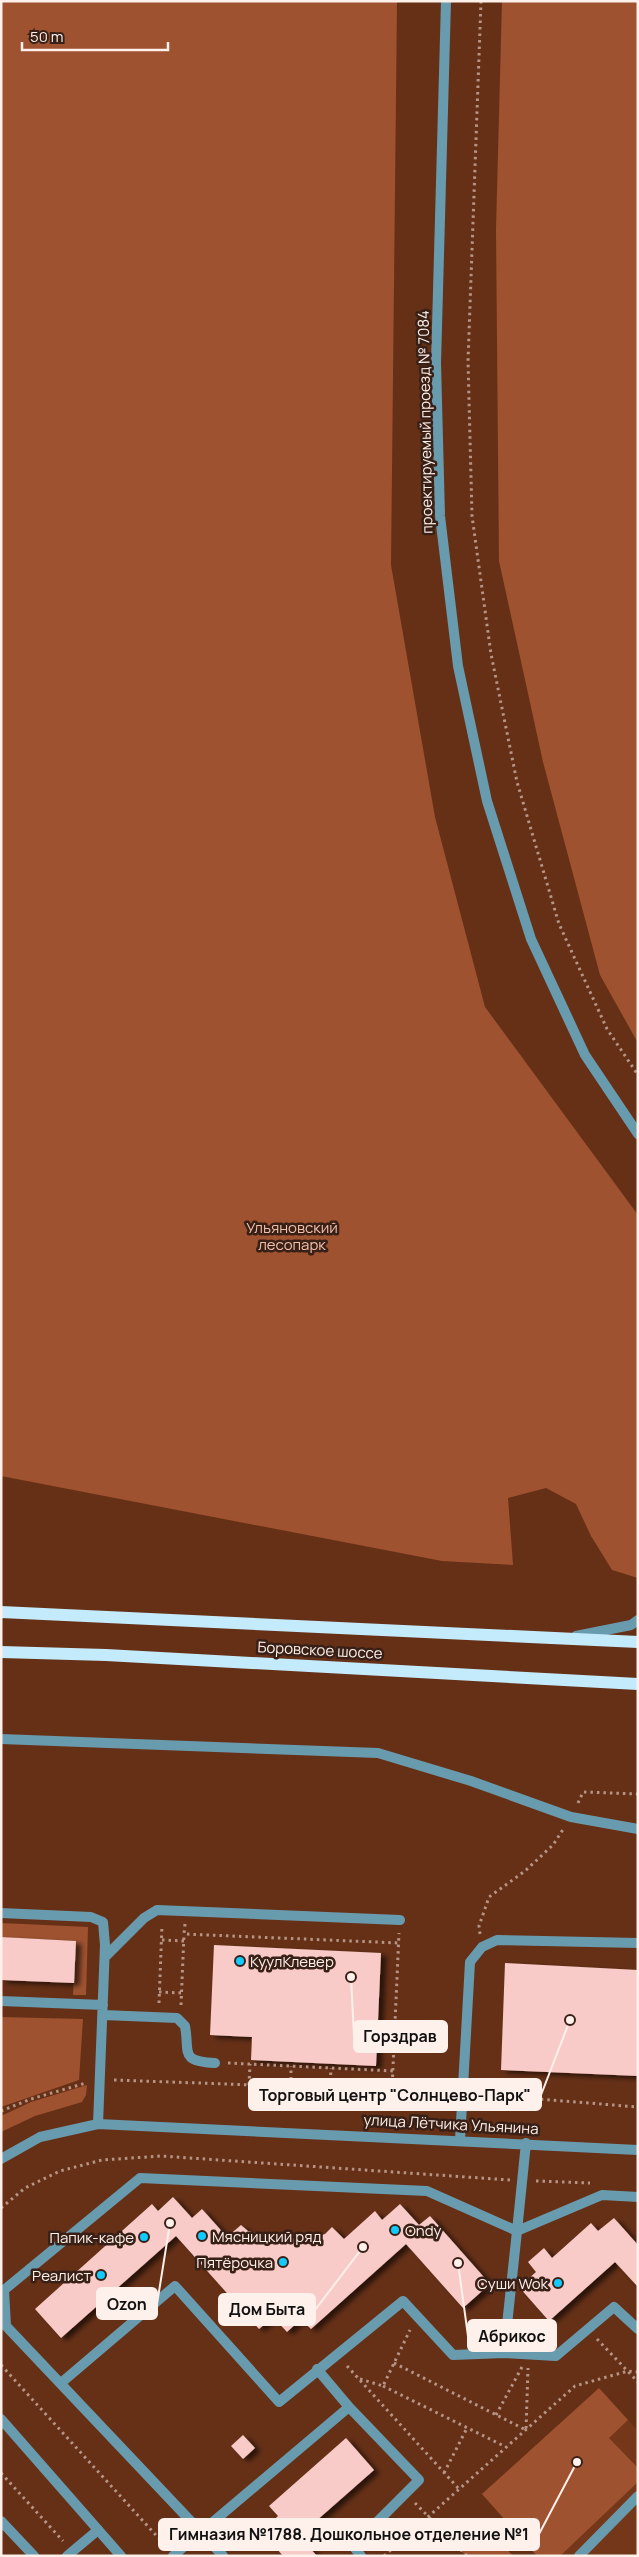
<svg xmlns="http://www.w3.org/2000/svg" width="639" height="2557" viewBox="0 0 639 2557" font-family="Manrope,sans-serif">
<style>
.built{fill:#74371a}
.green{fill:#9e5230}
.building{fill:#f9cbc8;filter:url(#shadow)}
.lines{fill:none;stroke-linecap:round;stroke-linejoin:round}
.path{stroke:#b69586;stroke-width:3;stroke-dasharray:2.5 4;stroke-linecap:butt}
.service{stroke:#699bae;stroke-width:10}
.minor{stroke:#699bae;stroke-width:10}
.tertiary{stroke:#699bae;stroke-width:10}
.primary{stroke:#c4ebfb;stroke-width:12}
.poi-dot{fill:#12cafb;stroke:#392016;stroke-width:2}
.labels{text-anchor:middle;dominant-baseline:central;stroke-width:5;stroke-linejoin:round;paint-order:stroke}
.street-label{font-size:15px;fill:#fef0ea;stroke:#392016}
.park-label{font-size:15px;fill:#f2bfaa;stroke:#392016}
.poi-label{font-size:15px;fill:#fef0ea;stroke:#392016;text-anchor:end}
.leader{fill:none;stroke:#fef0ea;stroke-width:2}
.callout-dot{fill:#fef0ea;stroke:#392016;stroke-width:2}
.callout{fill:#fef0ea;stroke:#fef0ea;stroke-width:2}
.callout-label{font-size:16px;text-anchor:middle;font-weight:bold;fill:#111}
</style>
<defs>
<filter id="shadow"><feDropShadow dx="5.5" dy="3" stdDeviation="2.5" flood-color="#0009"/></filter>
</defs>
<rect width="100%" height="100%" fill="#663017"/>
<!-- built -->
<path class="built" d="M599 2388 638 2431V2556H537L482 2494Z"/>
<!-- green -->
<path class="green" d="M1 1H397L391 565 435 817 485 1007 638 1215V1578L612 1570 591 1536 576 1504 546 1488 508 1498 513 1565 442 1561 1 1476Z
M502 1H638V1043L600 975 543 762 499 561 496 229Z
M1 1923 88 1927 86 1995H73L76 1941 1 1937Z
M1 2017 83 2019 79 2080 1 2107Z
M87 2085 86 2095 82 2102 35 2116 1 2132V2116L31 2102Z
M599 2388 628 2420 609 2438 638 2468V2482L560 2556H537L482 2494Z
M480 2520 513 2556H466L455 2544Z"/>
<!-- building -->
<path class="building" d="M1 1937 76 1941 74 1983 1 1980Z
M214 1945 381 1953 376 2066 251 2060 252 2037 210 2035Z
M505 1963 638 1970V2076L501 2070Z
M173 2197 192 2218 202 2209 227 2237 241 2225 248 2231 267 2236 297 2239 313 2238 325 2234 332 2227 344 2239 375 2211 382 2220 400 2204 419 2225 430 2216 490 2284 463 2308 406 2244 311 2329 301 2319 287 2332 273 2317 259 2329 176 2236 61 2338 35 2309 152 2204 158 2211Z
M614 2218 638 2245V2287L615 2262 549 2321 519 2287 536 2272 528 2262 544 2248 552 2258 591 2223 598 2231Z
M243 2435 255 2448 243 2459 231 2446Z
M346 2438 374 2470 299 2536 317 2556H283L262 2531 278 2516 269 2506Z"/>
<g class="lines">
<!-- path -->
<path class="path" d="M481 1 468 361 472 516 491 654 517 782 559 924 607 1029 638 1075
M578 1803 583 1792 638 1794
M185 1924 184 1934 399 1943
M480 1934 479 1926 489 1897 525 1871 553 1845 564 1828
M162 1940 184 1941
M159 1992 182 1993
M159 2003 162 1925
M181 2005 184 1934
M228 2063 393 2071
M114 2080 450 2092
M249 2085 250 2064
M291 2086V2066
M330 2088 331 2068
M392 2090 399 1933
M476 2094 638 2107
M1 2111 31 2099 86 2083
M536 2181 590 2183
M1 2208 25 2188 60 2171 102 2160 161 2156 510 2180
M597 2339 638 2382
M394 2363 526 2430 528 2368
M1 2365 164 2544
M347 2366 459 2489
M360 2379 383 2386 410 2330
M383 2386 506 2447
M496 2415 522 2367
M1 2473 63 2541
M444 2473 467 2428
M415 2503 467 2556
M384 2556 575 2386 628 2371 638 2372"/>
<!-- service -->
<path class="service" d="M1 1739 378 1753 471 1781 571 1817 638 1829
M1 1913 91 1917 103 1922 105 1945 98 2124
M105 1957 144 1918 157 1910 400 1920
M1 2001 103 2005
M103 2015 177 2018 185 2026C190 2053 179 2061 215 2063
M460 2140 470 1962 482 1947 497 1940 638 1943
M504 2353 556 2356 614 2307 638 2329
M317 2369 349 2407
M61 2383 175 2286 279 2402 403 2301 453 2355 504 2353 517 2231 602 2195 638 2197
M1 2521 34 2556
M67 2556 98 2530
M173 2556 201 2532 6 2326 4 2290 140 2178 427 2191 517 2231 526 2143
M223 2556 201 2532 349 2407 419 2480 353 2546 361 2556
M579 2556 638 2496"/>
<!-- minor -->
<path class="minor" d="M1 2159 40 2137 98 2124 638 2150
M1 2419 121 2556"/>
<!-- tertiary -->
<path class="tertiary" d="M446 1 436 363 440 516 458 666 487 801 531 939 585 1055 638 1134
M576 1636 631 1625 638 1620"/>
<!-- primary -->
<path class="primary" d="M1 1612 638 1642
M1 1652 106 1655 638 1684"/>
</g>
<!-- markers -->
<g class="poi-dot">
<circle cx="240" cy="1961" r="5"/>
<circle cx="395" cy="2230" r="5"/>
<circle cx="202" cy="2236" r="5"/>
<circle cx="144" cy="2237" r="5"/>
<circle cx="283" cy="2262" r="5"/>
<circle cx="101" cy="2275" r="5"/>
<circle cx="558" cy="2283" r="5"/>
</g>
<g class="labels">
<!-- street labels -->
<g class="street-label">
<text transform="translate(425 422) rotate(-91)">проектируемый проезд № 7084</text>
<text transform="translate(320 1650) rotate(3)">Боровское шоссе</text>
<text transform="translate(451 2124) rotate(3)">улица Лётчика Ульянина</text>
</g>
<!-- park labels -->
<g class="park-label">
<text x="292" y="1227">Ульяновский<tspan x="292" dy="17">лесопарк</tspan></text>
</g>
<!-- poi labels -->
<g class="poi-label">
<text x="250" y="1961" text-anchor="start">КуулКлевер</text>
<text x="405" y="2230" text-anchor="start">Ondy</text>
<text x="212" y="2236" text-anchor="start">Мясницкий ряд</text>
<text x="134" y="2237">Папик-кафе</text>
<text x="273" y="2262">Пятёрочка</text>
<text x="91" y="2275">Реалист</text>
<text x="548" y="2283">Суши Wok</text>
</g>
</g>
<!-- callouts -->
<path class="leader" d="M351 1977L354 2036M570 2020L541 2095M170 2223L157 2304M363 2247L315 2310M458 2263L468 2336M577 2462L539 2534"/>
<g class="callout-dot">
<circle cx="351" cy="1977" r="5"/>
<circle cx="570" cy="2020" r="5"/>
<circle cx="170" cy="2223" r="5"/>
<circle cx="363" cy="2247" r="5"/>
<circle cx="458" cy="2263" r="5"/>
<circle cx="577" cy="2462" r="5"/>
</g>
<g class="callout">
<rect x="354" y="2021" width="93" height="31" rx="5"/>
<rect x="249" y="2079" width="292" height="31" rx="5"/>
<rect x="97" y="2288" width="60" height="31" rx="5"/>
<rect x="219" y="2294" width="96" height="31" rx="5"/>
<rect x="468" y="2320" width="88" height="31" rx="5"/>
<rect x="159" y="2519" width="380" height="31" rx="5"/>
</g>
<g class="callout-label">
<text x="400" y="2042">Горздрав</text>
<text x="395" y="2101">Торговый центр "Солнцево-Парк"</text>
<text x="127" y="2310">Ozon</text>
<text x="267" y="2315">Дом Быта</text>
<text x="512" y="2342">Абрикос</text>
<text x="349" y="2540">Гимназия №1788. Дошкольное отделение №1</text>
</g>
<!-- border -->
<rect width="639" height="2557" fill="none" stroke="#fef0ea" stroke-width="5"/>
<!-- scale -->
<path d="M22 42v8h146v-8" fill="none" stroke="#fef0ea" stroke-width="2.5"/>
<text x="30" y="42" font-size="15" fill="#fef0ea" stroke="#392016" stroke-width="4" paint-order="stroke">50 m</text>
</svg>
